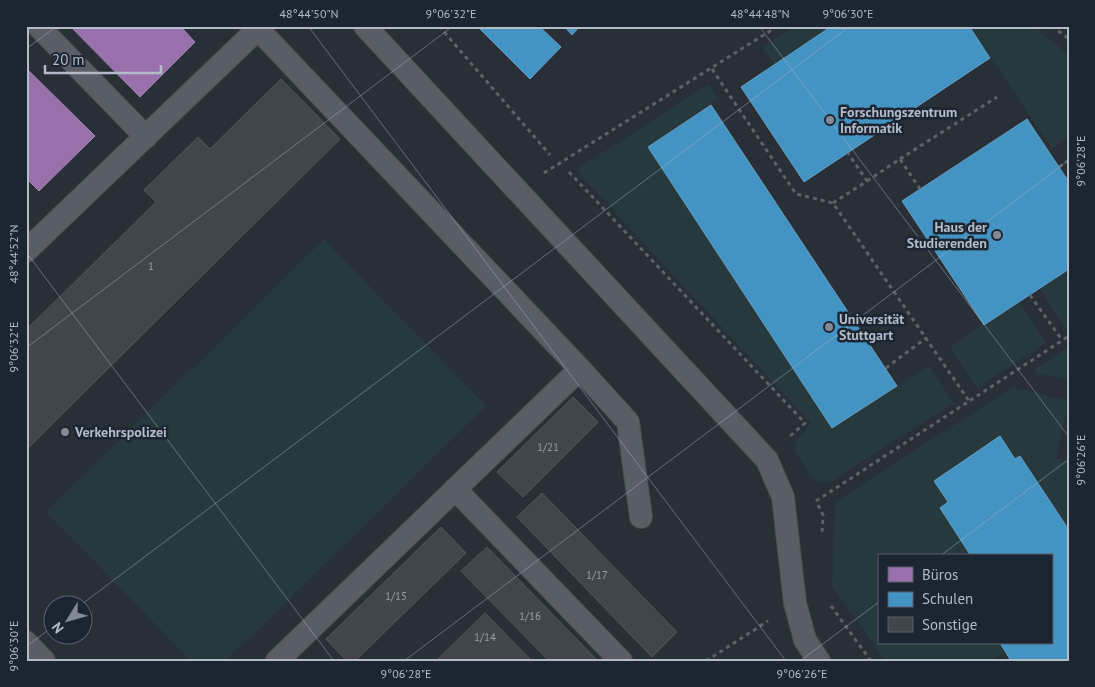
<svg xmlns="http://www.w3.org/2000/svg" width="1095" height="687" viewBox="0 0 1095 687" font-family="'PT Sans',sans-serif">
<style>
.green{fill:#26393d}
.offices{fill:#9970ab;stroke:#a186b4}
.schools{fill:#4393c3;stroke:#659fc4}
.building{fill:#40464c;stroke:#51565f}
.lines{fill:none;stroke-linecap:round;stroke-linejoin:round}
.lane-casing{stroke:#474b52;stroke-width:24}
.path{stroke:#5c6269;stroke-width:3;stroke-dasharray:4 4;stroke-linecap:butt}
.lane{stroke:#595d65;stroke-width:22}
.ticks{fill:none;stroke:#b3bbc8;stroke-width:1;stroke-opacity:0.45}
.poi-dot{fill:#838a95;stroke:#1c2532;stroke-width:2}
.labels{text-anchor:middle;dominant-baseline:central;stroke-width:5;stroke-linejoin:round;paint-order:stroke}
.number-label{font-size:11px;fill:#969ea9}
.poi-label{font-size:14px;font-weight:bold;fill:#b3bbc8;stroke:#1c2532;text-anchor:start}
.neatline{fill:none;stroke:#b3bbc8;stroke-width:2}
.ticks-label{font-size:12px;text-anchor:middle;fill:#b3bbc8}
</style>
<rect width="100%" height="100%" fill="#292f37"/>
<!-- green -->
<path class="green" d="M796 26H832L774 64 762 48Z
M969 26H1033L1069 55V136L1052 149Z
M708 84 718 99 648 147 832 428 929 365 954 403 830 482H820L811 478 795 450 796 441 811 423 576 170Z
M324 239 486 406 226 661H191L46 512Z
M1069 269V329L1067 330 1039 288Z
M1019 302 1046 343 977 388 950 347Z
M1069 347V379L1036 374 1035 369Z
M1013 387 1069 401 1056 458 1069 461V530L1020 456 1015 459 1000 437 934 481 948 502 940 508 971 556H879V643H1000L1005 651 991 661H885L832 586 835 502Z"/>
<!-- offices -->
<path class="offices" d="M70 26H180L195 42 140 97Z
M26 68 95 136 39 191 26 178Z"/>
<!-- schools -->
<path class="schools" d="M477 26H539L561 47 530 79Z
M564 26H580L572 35Z
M832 26H969L990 58 804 182 741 87Z
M711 105 897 386 832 428 648 147Z
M1027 119 1069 182V269L984 325 902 201Z
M1000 436 1015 459 1020 456 1069 530V661H1011L1000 643H1051V556H971L940 508 948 502 934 481Z"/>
<!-- building -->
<path class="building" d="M281 79 340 139 26 450V330L156 202 144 190 198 137 210 149Z
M573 397 598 422 523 497 497 472Z
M542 493 677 632 652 657 517 517Z
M441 527 466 553 355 661H347L326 639Z
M487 547 598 661H549L461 571Z
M485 613 532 661H436Z"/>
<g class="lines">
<!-- lane casing -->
<g class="lane-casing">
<path id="lane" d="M38 26 146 137
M365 26 767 460 783 497 795 603 805 640 819 661
M258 29 580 369 277 661
M26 251 261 26
M580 369 628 422 641 517
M455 489 621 661
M26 642 44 661"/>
</g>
<!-- path -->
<path class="path" d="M439 26 550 155
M1052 26 1069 39
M712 69 796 194 833 203 969 401
M900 159 997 97
M1059 167 1069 160
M569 172 805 423 788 438
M544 173 778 26
M867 181 900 159 920 189
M833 203 867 181 848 153
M1030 295 1062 340
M886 368 926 338
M816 501 1069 336
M818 505 823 515 822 535
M831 606 871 661
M706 661 768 621"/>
<!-- lane -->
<use href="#lane" class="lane"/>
</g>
<!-- ticks -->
<path class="ticks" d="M308 26 786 661M759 26 1069 437M26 49 57 26M26 252 334 661M26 348 453 26M940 556 1069 459M82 604 850 26M26 647 52 627M404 661 1069 160M800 661 879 602"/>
<!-- markers -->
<g class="poi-dot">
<circle cx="830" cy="120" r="5"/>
<circle cx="997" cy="235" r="5"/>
<circle cx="829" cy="327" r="5"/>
<circle cx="65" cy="432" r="5"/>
</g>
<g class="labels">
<!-- number labels -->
<g class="number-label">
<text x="151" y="266">1</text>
<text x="548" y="447">1/21</text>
<text x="597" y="575">1/17</text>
<text x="396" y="596">1/15</text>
<text x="530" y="616">1/16</text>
<text x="485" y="637">1/14</text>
</g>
<!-- poi labels -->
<g class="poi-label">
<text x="840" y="112">Forschungszentrum<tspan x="840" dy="16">Informatik</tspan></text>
<text x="987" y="227" text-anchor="end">Haus der<tspan x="987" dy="16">Studierenden</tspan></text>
<text x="839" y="319">Universität<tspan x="839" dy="16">Stuttgart</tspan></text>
<text x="75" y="432">Verkehrspolizei</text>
</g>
</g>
<!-- border -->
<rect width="1095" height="687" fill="none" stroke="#1c2532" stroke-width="55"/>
<!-- legend -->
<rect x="878" y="554" width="175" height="90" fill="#1c2532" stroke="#58616e"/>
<rect x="888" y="567" width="25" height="15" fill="#9970ab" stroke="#58616e"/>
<text x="922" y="580" font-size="15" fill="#b3bbc8">Büros</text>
<rect x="888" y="592" width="25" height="15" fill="#4393c3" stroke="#58616e"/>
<text x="922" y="604" font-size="15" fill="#b3bbc8">Schulen</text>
<rect x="888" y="617" width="25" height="15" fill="#40464c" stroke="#58616e"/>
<text x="922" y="630" font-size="15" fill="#b3bbc8">Sonstige</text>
<!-- north arrow -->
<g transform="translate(68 620) rotate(233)"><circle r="24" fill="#1c2532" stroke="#58616e"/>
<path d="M0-4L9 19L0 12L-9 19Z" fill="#838a95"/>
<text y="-8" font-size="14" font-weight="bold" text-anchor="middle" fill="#b3bbc8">N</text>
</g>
<!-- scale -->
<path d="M45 65v8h116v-8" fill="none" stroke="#b3bbc8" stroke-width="2.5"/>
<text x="52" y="65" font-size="15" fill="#b3bbc8" stroke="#1c2532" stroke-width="4" paint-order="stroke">20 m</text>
<rect x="28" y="28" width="1040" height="632" class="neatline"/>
<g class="ticks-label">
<text x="309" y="18">48°44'50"N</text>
<text x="451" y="18">9°06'32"E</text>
<text x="760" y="18">48°44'48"N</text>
<text x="848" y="18">9°06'30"E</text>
<text transform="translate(1081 161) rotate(-90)" y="4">9°06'28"E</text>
<text transform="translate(14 254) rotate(-90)" y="4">48°44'52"N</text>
<text transform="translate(14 347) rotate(-90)" y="4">9°06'32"E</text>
<text transform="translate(1081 460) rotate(-90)" y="4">9°06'26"E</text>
<text transform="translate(14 646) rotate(-90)" y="4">9°06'30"E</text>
<text x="406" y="678">9°06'28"E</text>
<text x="802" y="678">9°06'26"E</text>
</g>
</svg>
